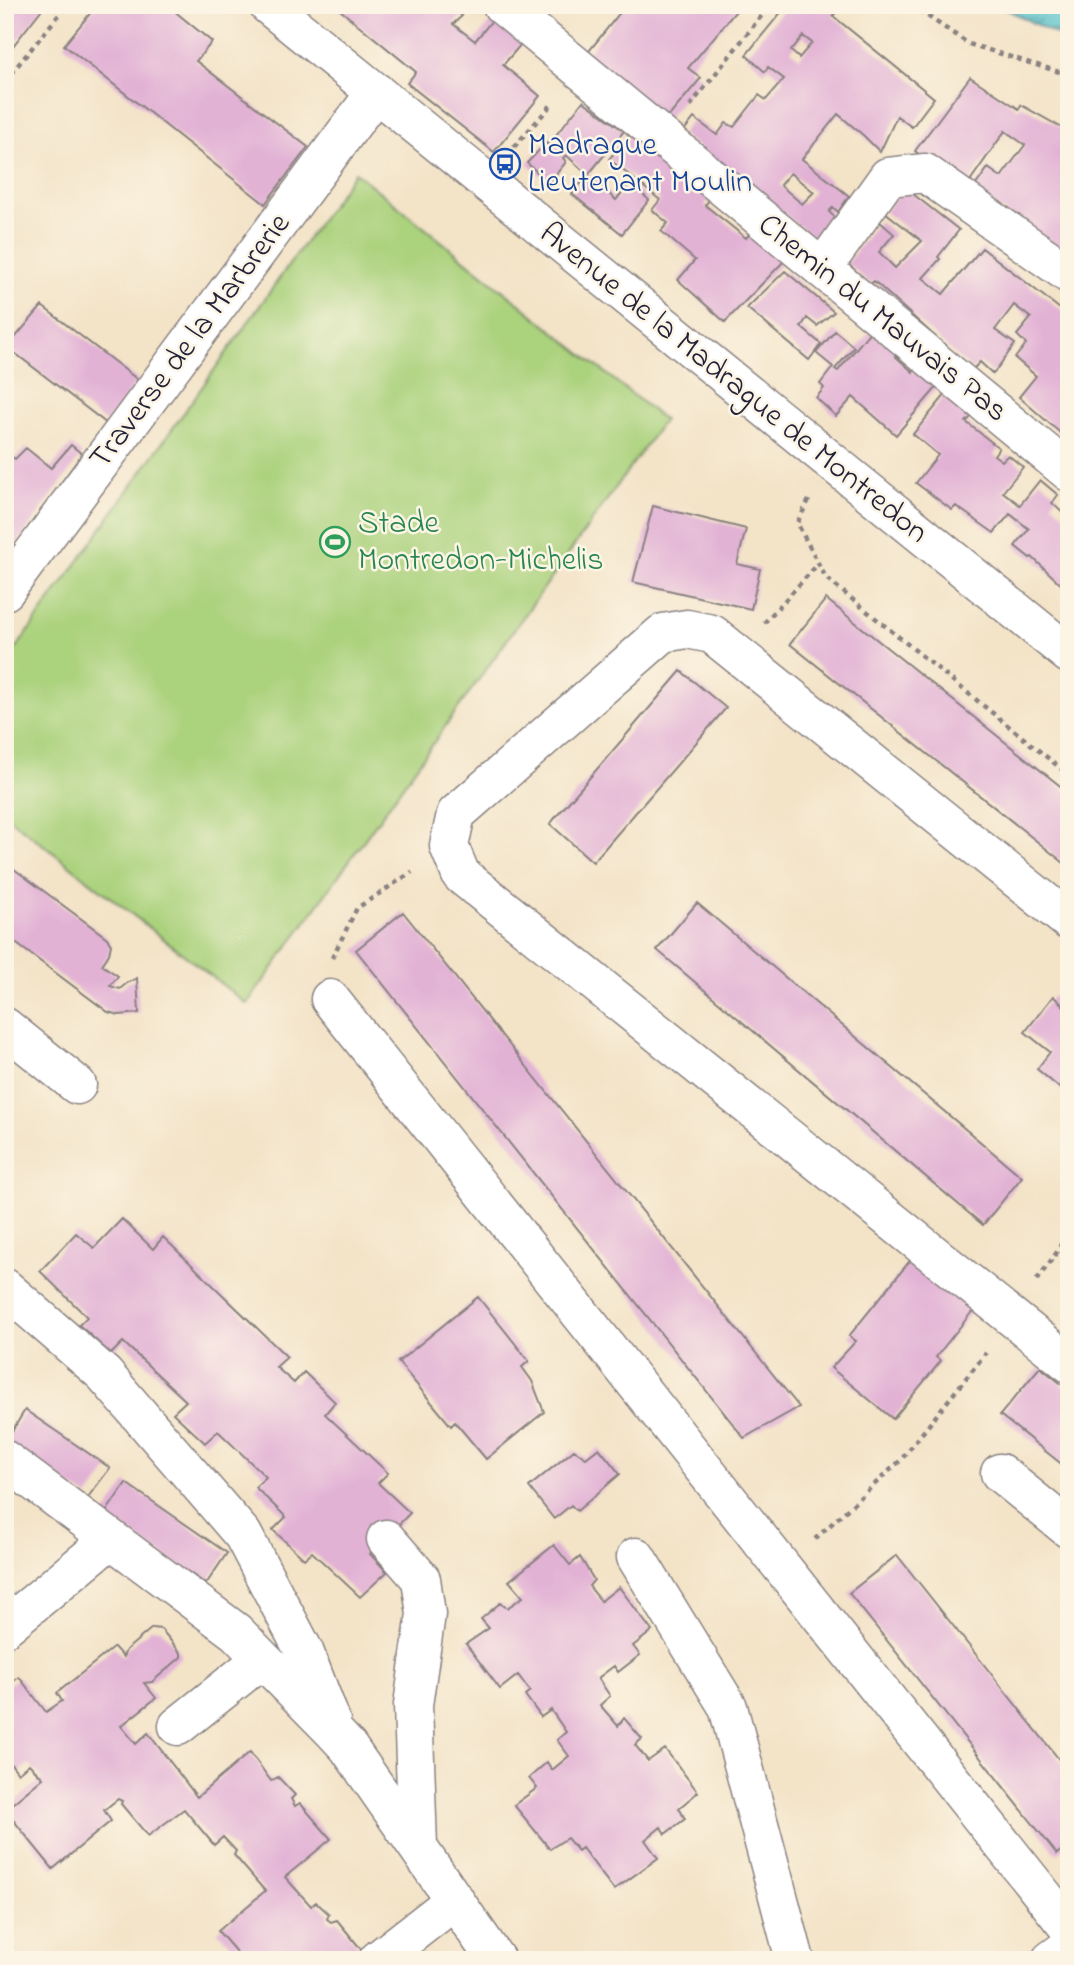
<svg xmlns="http://www.w3.org/2000/svg" width="1074" height="1965" viewBox="0 0 1074 1965" font-family="'Indie Flower',sans-serif">
<style>
.green{fill:#abd27d;stroke:#667a5c;stroke-width:2}
.water{fill:url(#water-ripples);stroke:#3a7082;stroke-width:2}
.building{fill:#e2b2d5;fill-rule:evenodd}
.lines{fill:none;stroke-linecap:round;stroke-linejoin:round}
.minor-casing{stroke:#8a8281;stroke-width:41}
.path{stroke:#8a8281;stroke-width:4.5;stroke-dasharray:5 5;stroke-linecap:butt}
.minor{stroke:#fff;stroke-width:38}
.labels{text-anchor:middle;dominant-baseline:central;stroke-width:5;stroke-linejoin:round;paint-order:stroke}
.transit-label{font-size:32px;fill:#164399;stroke:#fcf5e5;text-anchor:start}
.street-label{font-size:32px;fill:#22223b;stroke:#fcf5e5}
.leisure-label{font-size:32px;fill:#27864d;stroke:#fcf5e5;text-anchor:start}
</style>
<defs>
<pattern id="water-ripples" width="26" height="14" patternUnits="userSpaceOnUse" patternTransform="scale(1.75)"><rect width="26" height="14" fill="#51bfca"/><path d="M2 4q2-2 4 0t4 0M15 11q2-2 4 0t4 0" fill="none" stroke="#439ba5"/></pattern>
</defs>
<rect width="100%" height="100%" fill="#fcf5e5"/>
<filter id="ink" filterUnits="userSpaceOnUse"><feTurbulence type="fractalNoise" baseFrequency=".0143" numOctaves="2"/><feDisplacementMap in="SourceGraphic" scale="14" xChannelSelector="R" yChannelSelector="G"/><feConvolveMatrix kernelMatrix="1 2 1 2 8 2 1 2 1" color-interpolation-filters="sRGB"/></filter>
<filter id="wash" filterUnits="userSpaceOnUse"><feTurbulence type="fractalNoise" baseFrequency=".00686" numOctaves="4" result="noise"/><feDisplacementMap in="SourceGraphic" scale="28" xChannelSelector="R" yChannelSelector="G"/><feGaussianBlur stdDeviation="1.57" result="paint"/><feColorMatrix in="noise" values="0 0 0 0 0 0 0 0 0 0 0 0 0 0 0 0 0 1.4 0 .05"/><feComposite in="paint" operator="in"/></filter>
<g filter="url(#wash)">
<rect width="100%" height="100%" fill="#f3e3c7"/>
<!-- green -->
<path class="green" d="M355 172 664 420 247 1004 5 815V664Z"/>
<!-- water -->
<path class="water" d="M998 5H1069V41L1067 40Z"/>
<g id="blocks">
<!-- building -->
<path class="building" d="M5 5H45L5 56Z
M97 5H167L212 42 196 61 308 147 265 204 64 45Z
M334 5H450L462 16 453 24 475 41 494 18 522 43 503 65 540 96 494 152 407 83 416 72Z
M626 5H741L688 68 701 78 665 121 585 56Z
M787 5H842L833 16 934 98 912 127 897 116 880 152 864 136 838 114 802 159 849 196 838 212 833 207 829 212 840 222 825 246 681 134 694 118 717 135 726 123 734 127 759 95 766 100 784 79 768 67 765 72 746 55ZM803 36 812 43 799 58 791 51ZM790 173 814 192 802 204 780 185Z
M970 77 1019 109 1021 105 1064 129 1069 123V259L973 189 988 168 1001 177 1025 145 1005 131 965 188 915 151Z
M583 101 624 131 588 175 616 200 630 183 649 200 622 234 572 194 588 175 566 155 563 158 566 162 549 183 527 163 546 143 548 145Z
M629 135 710 199 705 205 746 238 752 231 786 259 725 322 678 280 695 260 661 231 668 223 652 210 660 200 609 159Z
M904 187 959 230 938 257 940 259 923 278 943 294 982 248 1069 316V435L1066 438 1019 397 1036 376 1015 358 1026 344 1017 335 1031 318 1014 305 995 330 1015 344 993 374 980 362 972 370 874 281 870 284 847 263 879 221 894 234 879 252 895 268 922 241 885 212Z
M785 271 834 312 817 326 807 318 801 327 821 344 809 360 747 308Z
M42 306 138 380 106 423 7 347Z
M872 329 898 353 895 356 913 372 916 368 937 387 896 435 853 397 836 416 816 398 824 388 820 384 833 367 816 353 835 331 854 347 835 369 838 371Z
M946 394 971 417 966 422 999 448 994 455 1002 461 1008 455 1023 467 1003 492 1020 505 1040 480 1058 495 1052 503 1067 517 1064 520 1069 524V592L1032 557 1030 558 1015 546 1029 529 1010 514 994 533 956 506 952 510 916 483 938 455 913 434Z
M71 445 82 454 5 560V452L15 459 26 448 51 468Z
M653 506 746 529 737 564 760 569 751 609 633 582Z
M826 599 1069 793V867L790 644Z
M681 671 726 708 593 862 550 824Z
M14 869 107 938 111 945 109 954 102 965 118 976 110 986 120 989 127 983 137 978 139 1013 119 1015 108 1012 5 935V880Z
M697 903 1022 1177 983 1225 657 950Z
M403 912 799 1407 744 1438 356 950Z
M1053 996 1064 1006 1069 1001V1096L1037 1069 1050 1052 1025 1032Z
M122 1219 153 1249 163 1237 287 1357 276 1367 294 1383 304 1372 335 1402 325 1414 388 1473 378 1483 410 1513 370 1554 387 1572 360 1597 312 1552 304 1559 273 1530 286 1517 255 1487 266 1477 218 1431 205 1443 173 1413 186 1401 123 1342 111 1354 79 1325 87 1317 40 1271 76 1233 94 1248Z
M913 1257 975 1308 936 1357 941 1361 893 1419 831 1368 856 1341 849 1336Z
M478 1297 529 1361 522 1367 532 1381 544 1412 486 1459 455 1422 451 1426 398 1362Z
M1040 1367 1069 1390V1470L1000 1415Z
M25 1410 110 1468 88 1497 5 1443Z
M599 1448 620 1474 577 1511 571 1505 554 1519 529 1487 574 1450 586 1458Z
M126 1483 227 1553 206 1584 104 1515Z
M554 1545 570 1565 580 1557 594 1580 589 1586 601 1601 619 1587 652 1631 633 1646 640 1655 618 1672 614 1666 598 1678 610 1696 600 1705 618 1726 624 1718 642 1739 635 1745 648 1761 665 1749 698 1792 679 1808 685 1819 665 1834 661 1827 645 1840 658 1858 614 1890 582 1848 578 1851 567 1838 550 1849 514 1805 537 1788 529 1778 547 1762 552 1770 569 1756 557 1740 566 1732 551 1710 541 1717 525 1695 530 1691 518 1675 500 1689 466 1644 489 1628 481 1619 500 1603 507 1608 523 1597 509 1581Z
M897 1555 1069 1772V1844L1057 1854 849 1593Z
M152 1628 161 1629 181 1653V1657L152 1682 144 1683 156 1698 121 1726 136 1744 148 1733 197 1797 250 1752 271 1781 278 1777 295 1795 291 1799 295 1806 300 1803 331 1839 285 1877 311 1906 316 1902 329 1914 327 1919 331 1922 337 1920 365 1954 358 1960H243L218 1931 265 1891 234 1855 236 1851 223 1837 214 1845 184 1809 148 1836 121 1804 122 1801 118 1799 104 1810 111 1821 53 1869 5 1810 43 1778 29 1764 18 1773 5 1756V1688L19 1677 46 1712 62 1701 57 1693 114 1647 123 1657 126 1650Z"/>
</g>
</g>
<g filter="url(#ink)">
<use href="#blocks" fill-opacity="0" stroke="#8a8281" stroke-width="2"/>
<g class="lines">
<!-- minor casing -->
<g class="minor-casing">
<path id="minor" d="M268 5 1069 654
M502 5 1069 472
M822 269 888 177 925 173 1069 274
M5 591 376 92
M1069 921 712 634 687 629 663 633 456 814 449 846 461 875 1069 1363
M330 999 1069 1928
M5 1027 77 1085
M5 1288 104 1374 243 1535 304 1651 331 1721
M5 1460 236 1632 335 1733 348 1747 496 1960
M1000 1473 1069 1529
M386 1539 421 1579 426 1614 413 1705 418 1846
M636 1557 728 1707 795 1960
M5 1627 111 1539
M178 1726 262 1659
M378 1960 455 1900
M1051 1960 1069 1947"/>
</g>
<!-- path -->
<path class="path" d="M911 5 969 44 1069 75
M5 81 67 5
M690 106 770 5
M514 147 553 103
M809 500 797 523 826 578 1069 775
M764 623 818 564
M332 958 357 908 412 872
M1037 1280 1057 1252 1069 1229
M815 1539 900 1461 986 1353"/>
<!-- minor -->
<use href="#minor" class="minor"/>
</g>
</g>
<!-- icons -->
<defs>
<g id="bus-ring" transform="scale(1.575)"><circle r="9.5" fill="#fcf5e5" stroke="#1a4fb4" stroke-width="1.5"/><path d="M-5-6H5V4H4V6H2V4H-2V6H-4V4H-5ZM-3.5-4V0h7V-4ZM-3.5 1.2v1.5H-2V1.2ZM2 1.2v1.5H3.5V1.2Z" fill="#1a4fb4"/></g>
<g id="stadium-ring" transform="scale(1.575)"><circle r="9.5" fill="#fcf5e5" stroke="#2e9e5b" stroke-width="1.5"/><path d="M0-5a6.5 5 0 1 0 0 10a6.5 5 0 1 0 0-10ZM-3.5-1.8h7v3.6h-7Z" fill="#2e9e5b"/></g>
</defs>
<g fill-rule="evenodd">
<use href="#bus-ring" x="505" y="164"/>
<use href="#stadium-ring" x="335" y="542"/>
</g>
<g class="labels">
<!-- transit labels -->
<g class="transit-label">
<text x="528" y="146">Madrague<tspan x="528" dy="37">Lieutenant Moulin</tspan></text>
</g>
<!-- street labels -->
<g class="street-label">
<text transform="translate(882 319) rotate(39)">Chemin du Mauvais Pas</text>
<text transform="translate(191 342) rotate(-53)">Traverse de la Marbrerie</text>
<text transform="translate(733 384) rotate(39)">Avenue de la Madrague de Montredon</text>
</g>
<!-- leisure labels -->
<g class="leisure-label">
<text x="358" y="524">Stade<tspan x="358" dy="37">Montredon-Michelis</tspan></text>
</g>
</g>
<!-- margin -->
<rect width="1074" height="1965" fill="none" stroke="#fcf5e5" stroke-width="28"/>
</svg>
